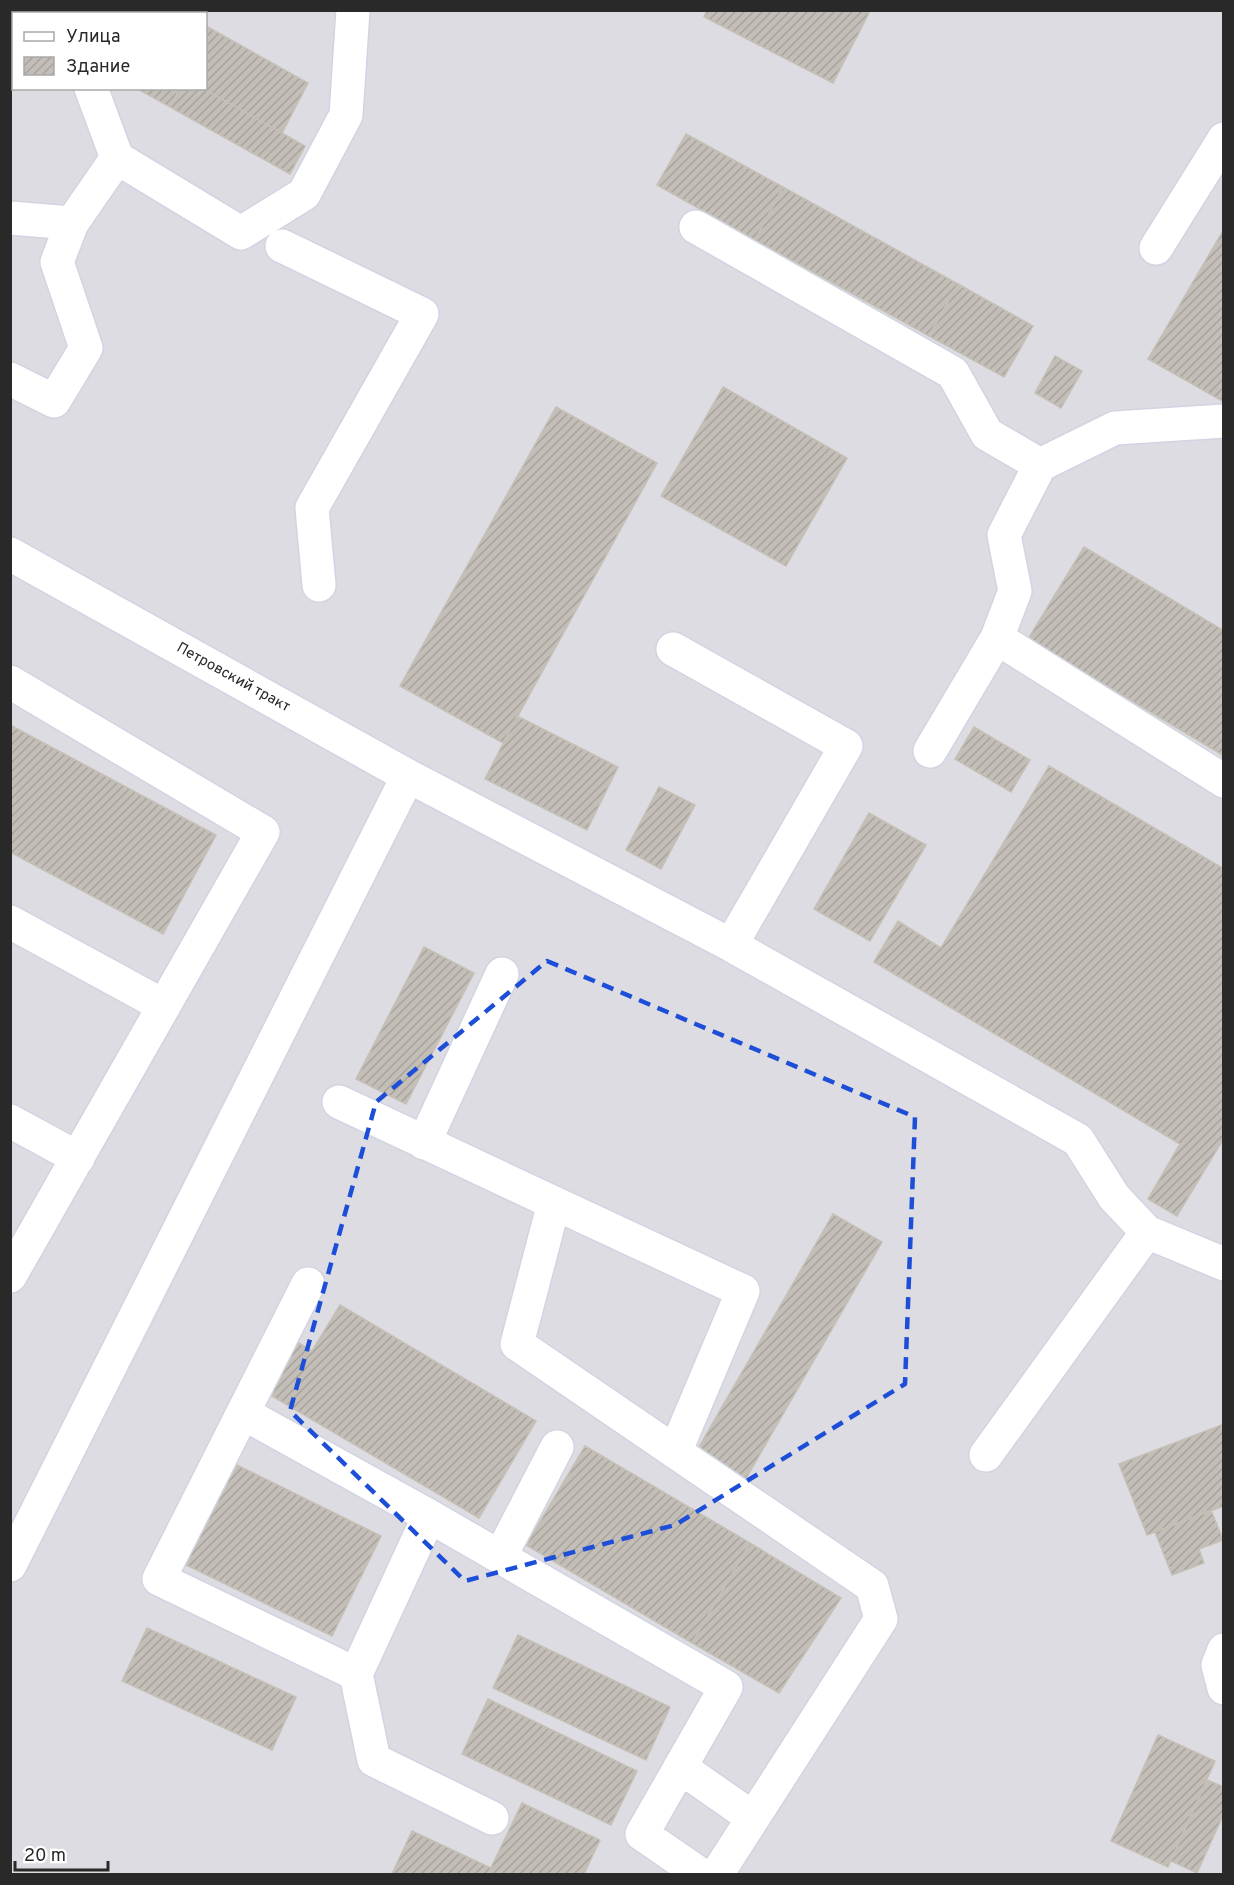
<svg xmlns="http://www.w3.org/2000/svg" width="1234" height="1885" viewBox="0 0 1234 1885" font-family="Overpass,sans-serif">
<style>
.industrial{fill:#dedce3;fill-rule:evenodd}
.building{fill:url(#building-hatch);stroke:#c5c0b6;stroke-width:1.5}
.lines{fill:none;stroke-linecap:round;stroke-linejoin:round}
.minor-casing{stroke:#d1d4e1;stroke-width:36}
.minor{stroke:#fff;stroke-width:33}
.marked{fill:none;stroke:#1d4ed8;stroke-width:4.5;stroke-dasharray:12 8;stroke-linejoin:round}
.labels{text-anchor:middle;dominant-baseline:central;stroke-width:5;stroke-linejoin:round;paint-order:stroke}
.street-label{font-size:15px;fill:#292929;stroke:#fff}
</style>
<defs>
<pattern id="building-hatch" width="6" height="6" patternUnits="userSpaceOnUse" patternTransform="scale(1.5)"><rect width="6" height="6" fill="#c3beb7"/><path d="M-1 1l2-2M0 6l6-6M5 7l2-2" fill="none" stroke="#a8a39d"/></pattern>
</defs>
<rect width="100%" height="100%" fill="#eae4dc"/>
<!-- industrial -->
<path class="industrial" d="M11 11H1223V1874H11ZM14 14H206V88H14Z"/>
<!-- building -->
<path class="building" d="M156 10H177L183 14H155Z
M707 10H865L869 13 833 83 704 17Z
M206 26 308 83 282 133 202 88H206Z
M136 88H180L170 107Z
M180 88H202L305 146 290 174 170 107Z
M686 134 783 187 755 240 657 185Z
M783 187 958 284 929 336 755 240Z
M1224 229V402L1148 359Z
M958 284 1033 326 1004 377 929 336Z
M1055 356 1082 371 1061 408 1035 393Z
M723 387 847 458 786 566 661 496Z
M556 407 657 463 503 743 400 686Z
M1084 547 1224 631V756L1028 639Z
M517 716 618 767 587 830 485 779Z
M10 725 216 835 163 934 10 852Z
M974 727 1030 760 1011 792 955 759Z
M1049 766 1224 869V1138L1177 1216 1148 1199 1180 1144 874 962 898 921 941 948Z
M659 787 695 805 661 869 626 850Z
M869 813 926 845 870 941 814 909Z
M424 947 474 973 406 1104 356 1079Z
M833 1214 882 1242 744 1482 695 1454Z
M340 1305 536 1421 479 1518 260 1389 290 1338 312 1351Z
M1224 1424V1506L1147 1535 1119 1464Z
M585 1446 750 1543 692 1643 526 1545Z
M233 1463 381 1536 332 1636 184 1564Z
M1211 1510 1223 1540 1199 1549 1204 1563 1172 1575 1155 1532Z
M750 1543 841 1598 779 1693 692 1643Z
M147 1628 296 1697 272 1750 122 1681Z
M518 1635 670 1707 646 1760 493 1688Z
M488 1699 637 1771 611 1825 462 1754Z
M1158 1735 1215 1761 1168 1867 1111 1841Z
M1207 1780 1224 1787V1813L1197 1873 1171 1861Z
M522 1803 600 1840 584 1874H488Z
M412 1831 491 1868 488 1874H392Z"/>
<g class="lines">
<!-- minor casing -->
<g class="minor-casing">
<path id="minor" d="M62 10 63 14
M91 88 117 158 241 233 304 194 346 115 353 10
M10 218 72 223 117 158
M696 227 953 373 987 434 1040 465
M282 246 422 314 312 508 319 585
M1156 248 1224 139
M10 379 54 401 86 348 57 262 72 223
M1224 421 1115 428 1040 465 1004 535 1015 591 997 638 1224 781
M10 554 408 776 731 945 1078 1140 1114 1197 1147 1232 1224 1264
M673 649 846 746 731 945
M10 682 263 832 10 1276
M930 751 997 638
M10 922 164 1006
M339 1102 554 1203 517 1344 872 1586 881 1619 717 1874
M10 1121 78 1158
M424 1143 502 974
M554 1203 743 1291 675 1452
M308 1284 159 1579 356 1674 374 1760 492 1818
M243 1413 429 1516 356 1674
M986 1455 1147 1232
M429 1516 500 1557 557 1447
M500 1557 726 1687 642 1834 700 1874
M10 1565 408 776
M1224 1650 1218 1665 1224 1688
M680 1767 753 1818"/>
</g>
<!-- minor -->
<use href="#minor" class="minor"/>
</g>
<!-- marked area -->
<path class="marked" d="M547 961 915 1117 905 1384 675 1525 465 1581 290 1411 376 1102Z"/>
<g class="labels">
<!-- street labels -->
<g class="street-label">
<text transform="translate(233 678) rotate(29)">Петровский тракт</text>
</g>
</g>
<!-- border -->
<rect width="1234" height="1885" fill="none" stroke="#292929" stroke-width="24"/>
<!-- legend -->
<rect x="12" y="12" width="195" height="78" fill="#ffffff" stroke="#a9a9a9" stroke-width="1.5"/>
<rect x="24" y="32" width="30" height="9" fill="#ffffff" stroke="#a9a9a9" stroke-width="1.5"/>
<text x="66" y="42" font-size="18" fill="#292929">Улица</text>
<rect x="24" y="57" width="30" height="18" fill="url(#building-hatch)" stroke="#a9a9a9" stroke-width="1.5"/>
<text x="66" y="72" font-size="18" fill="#292929">Здание</text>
<!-- scale -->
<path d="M15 1861v9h93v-9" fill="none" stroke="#292929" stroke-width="3"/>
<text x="24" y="1861" font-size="18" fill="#292929" stroke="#ffffff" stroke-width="4.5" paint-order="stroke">20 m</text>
</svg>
